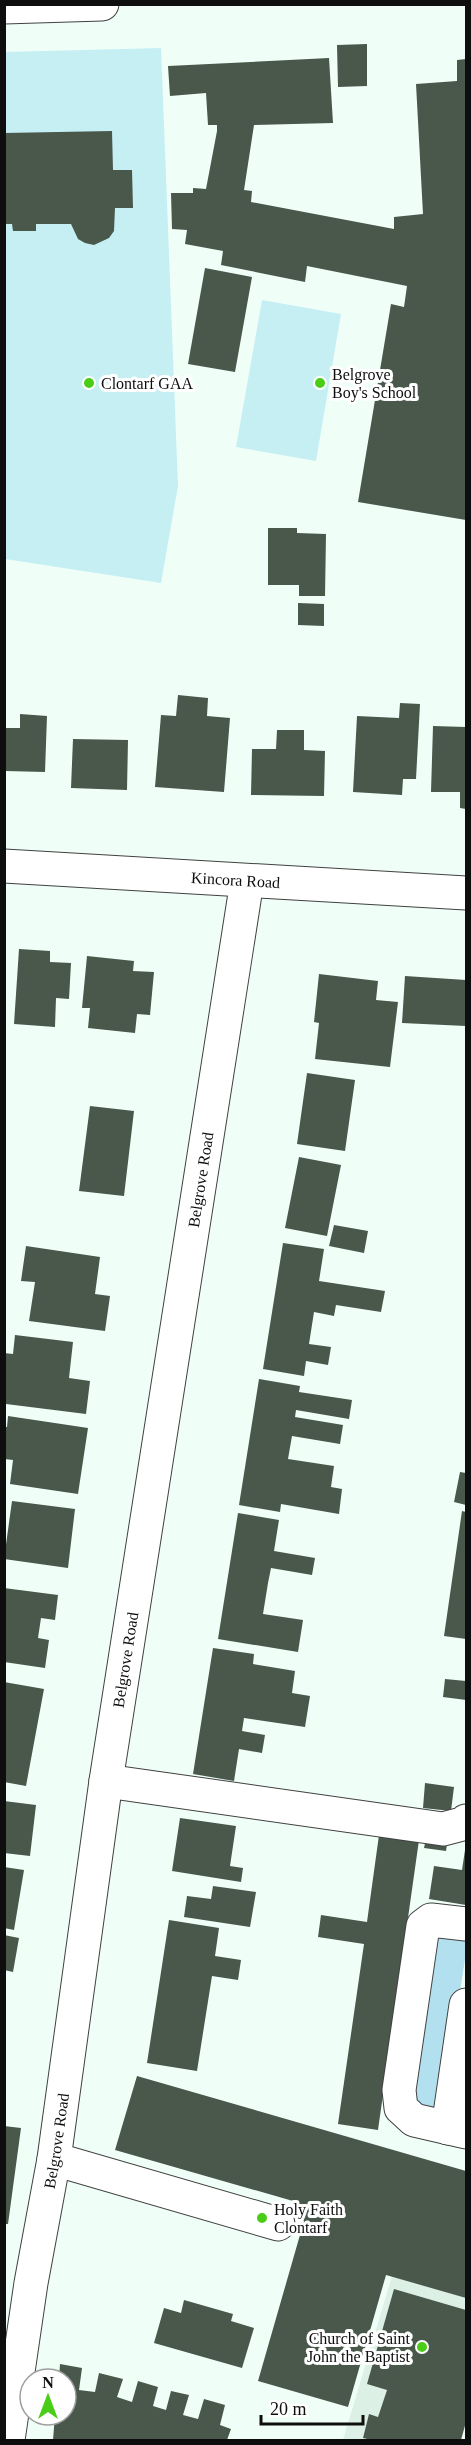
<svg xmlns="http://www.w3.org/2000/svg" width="471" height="2445" viewBox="0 0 471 2445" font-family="'Times New Roman',serif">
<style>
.green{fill:#b3e0ee}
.pitch{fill:#c6eff4}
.plaza{fill:#dcf0e6}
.building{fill:#49584b}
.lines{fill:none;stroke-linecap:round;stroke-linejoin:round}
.minor-casing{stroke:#414141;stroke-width:35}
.minor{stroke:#fff;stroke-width:33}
.poi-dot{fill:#4acd17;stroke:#fff;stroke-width:2}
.labels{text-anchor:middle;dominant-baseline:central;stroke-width:6;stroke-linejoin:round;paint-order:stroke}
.poi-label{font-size:16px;fill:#0e0e0e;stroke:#fff;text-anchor:start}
.street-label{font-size:16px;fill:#0e0e0e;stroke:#fff}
</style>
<rect width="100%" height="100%" fill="#effff8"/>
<!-- green -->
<path class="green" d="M429 1935 466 1938V1953L440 2120 416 2115 405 2091Z"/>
<!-- pitch -->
<path class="pitch" d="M161 48 178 486 161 583 5 559 4 52Z
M262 300 341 314 316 461 236 447Z"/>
<!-- plaza -->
<path class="plaza" d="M392 2276 466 2298V2310L394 2289 387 2390 378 2417 369 2415 363 2438 372 2440H343Z"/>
<!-- building -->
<path class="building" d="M367 44V86L338 87 337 45Z
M329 58 333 123 254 125 244 190 252 191 251 202 394 229V217L423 214 416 84 457 81V60L466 59V520L358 502 391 304 404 307 407 286 307 266 305 282 221 265 223 251 185 244 187 230 172 229 171 193H193V188L206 189 217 131V125H208L206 93 170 96 168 66Z
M112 131 113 170H132L133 208H115L114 231 109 238 94 245 85 243 78 239 71 224H36V231H13L12 224H4V133Z
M205 268 252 277 235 372 188 364Z
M268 528H297V533L326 534 325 596H299V585H268Z
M298 603 324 604V626L298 625Z
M178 695 208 698 207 716 230 718 224 792 155 787 161 715 176 716Z
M400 703 420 704 416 779H403L402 795 353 792 357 716 399 718Z
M20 714 47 716 45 772 5 771V728H20Z
M433 726 466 727V809L460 808V792H431Z
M277 730H304V750L325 751 324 796 251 795 252 749H276Z
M73 739 128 740 127 790 71 788Z
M19 949 50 951V962L71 963 69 999 56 998 55 1027 14 1024Z
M87 956 134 961 133 971 154 972 150 1015 137 1014 135 1033 88 1028 90 1008H82Z
M319 974 378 981 376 1000 398 1002 390 1067 315 1059 319 1023 314 1022Z
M405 976 466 980V1026L402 1023Z
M307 1073 355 1080 345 1151 297 1144Z
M90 1106 134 1111 124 1196 79 1191Z
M299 1157 341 1165 327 1236 285 1228Z
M334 1225 368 1231 364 1253 329 1246Z
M283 1243 324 1249 319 1281 385 1291 381 1312 336 1305 334 1316 314 1312 309 1344 331 1347 328 1365 306 1361 304 1376 263 1369Z
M26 1246 100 1257 95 1294 110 1296 105 1331 29 1321 35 1282 21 1281Z
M15 1335 73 1342 69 1378 90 1381 86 1414 6 1404 4 1353 13 1354Z
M259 1379 300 1386 299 1392 352 1400 349 1419 296 1410 295 1417 343 1425 340 1444 292 1436 288 1459 334 1466 331 1487 342 1489 339 1514 281 1504 280 1512 239 1505Z
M8 1416 88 1428 78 1494 10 1484 13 1460 4 1459V1427H7Z
M460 1472 466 1473V1505L454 1502Z
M12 1501 75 1509 68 1568 4 1559Z
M462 1511 466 1512V1639L444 1636Z
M238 1513 279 1520 274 1551 315 1558 312 1575 271 1568 268 1583 263 1614 303 1620 298 1652 218 1639Z
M4 1588 58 1595 55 1620 41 1618 38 1638 49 1640 45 1668 4 1662Z
M213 1648 254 1654 253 1664 295 1671 292 1693 310 1696 305 1727 244 1718 242 1731 265 1735 262 1753 239 1749 234 1781 193 1774Z
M445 1679 466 1681V1700L443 1697Z
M4 1682 44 1689 26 1786 4 1782Z
M425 1783 454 1787 451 1811 423 1808Z
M4 1801 36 1805 30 1856 4 1853Z
M180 1818 236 1826 230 1866 243 1868 241 1882 172 1871Z
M427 1834 448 1837 446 1851 424 1848Z
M379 1835 419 1840 378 2130 338 2124 364 1944 318 1937 321 1915 367 1922Z
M465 1850 466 1905 429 1899 434 1866 462 1870Z
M4 1867 24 1870 14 1930 4 1928Z
M213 1886 256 1892 250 1927 184 1917 187 1896 211 1899Z
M169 1920 219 1928 215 1956 241 1960 238 1980 212 1976 197 2071 147 2063Z
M4 1935 19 1938 13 1972 4 1970Z
M137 2076 466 2171V2298L386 2275 348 2407 258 2381 304 2221 293 2201 115 2150Z
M4 2126 21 2128 8 2224H4Z
M394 2289 466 2310V2422L461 2440H372L363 2438 369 2414 378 2417 387 2390 367 2384Z
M184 2300 233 2314 231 2321 254 2328 242 2368 154 2343 164 2308 181 2313Z
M60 2364 82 2368 79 2390 95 2392 99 2373 123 2379 117 2397 132 2402 138 2381 158 2387 153 2406 166 2410 171 2391 189 2395 183 2415 198 2419 204 2399 225 2405 220 2425 231 2429 227 2440H53L55 2415H66V2379H59Z"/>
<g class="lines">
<!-- minor casing -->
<g class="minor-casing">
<g id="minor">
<path d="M4 7 102 4"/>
<path id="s1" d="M4 866 466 893"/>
<path d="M106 1781 443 1829 466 1823V1821"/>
<path d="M466 1924 431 1920 423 1926 399 2090 401 2108 414 2120 466 2132"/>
<path d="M448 2128 466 2005"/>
<path d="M54 2159 278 2224"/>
<path id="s2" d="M8 2440 31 2283 54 2159 106 1781 247 881"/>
</g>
</g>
<!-- minor -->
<use href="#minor" class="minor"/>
</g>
<!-- markers -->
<g class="poi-dot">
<circle cx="89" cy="383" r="6"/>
<circle cx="320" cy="383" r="6"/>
<circle cx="262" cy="2218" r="6"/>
<circle cx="422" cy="2347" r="6"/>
</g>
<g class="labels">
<!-- poi labels -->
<g class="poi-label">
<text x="332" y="374">Belgrove<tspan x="332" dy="18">Boy's School</tspan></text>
<text x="101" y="383">Clontarf GAA</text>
<text x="274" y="2209">Holy Faith<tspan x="274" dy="18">Clontarf</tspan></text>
<text x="410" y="2338" text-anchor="end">Church of Saint<tspan x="410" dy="18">John the Baptist</tspan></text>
</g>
<!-- street labels -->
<g class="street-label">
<text stroke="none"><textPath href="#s1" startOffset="232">Kincora Road</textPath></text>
<text stroke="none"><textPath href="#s2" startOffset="1275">Belgrove Road</textPath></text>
<text stroke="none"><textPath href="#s2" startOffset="789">Belgrove Road</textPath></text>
<text stroke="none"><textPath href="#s2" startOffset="303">Belgrove Road</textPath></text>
</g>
</g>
<!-- border -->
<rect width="471" height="2445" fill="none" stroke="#0e0e0e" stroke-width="12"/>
<!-- north arrow -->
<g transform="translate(48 2397)"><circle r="28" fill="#ffffff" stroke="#9f9f9f" stroke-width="1.5"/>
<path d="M0-4.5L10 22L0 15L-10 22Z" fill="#4acd17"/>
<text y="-9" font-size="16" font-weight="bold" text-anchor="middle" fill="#0e0e0e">N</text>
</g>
<!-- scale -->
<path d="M261 2415v9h102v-9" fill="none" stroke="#0e0e0e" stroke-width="3"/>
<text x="270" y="2415" font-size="18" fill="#0e0e0e" stroke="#ffffff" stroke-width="4.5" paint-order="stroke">20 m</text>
</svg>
